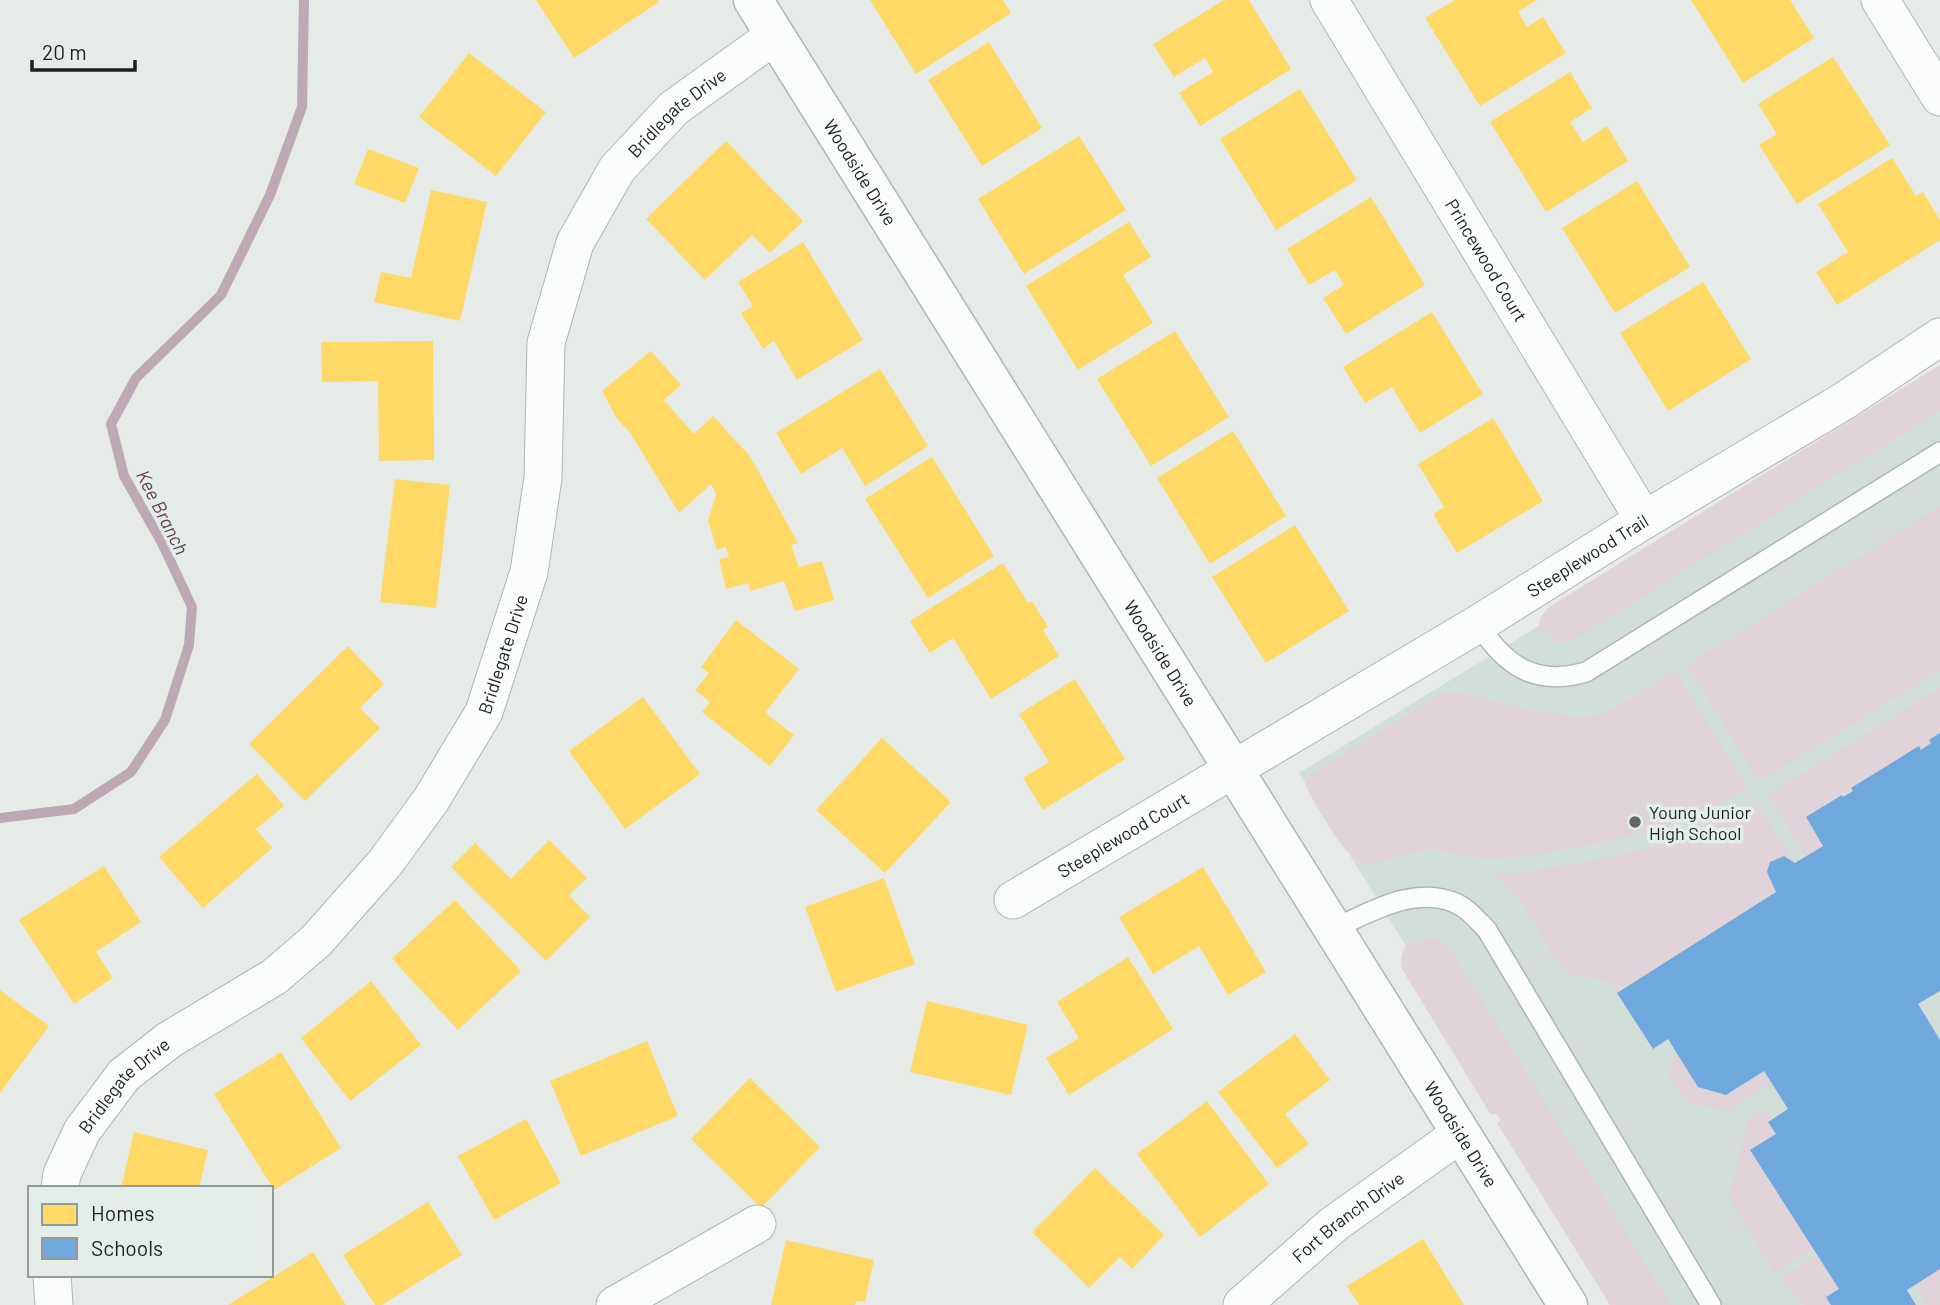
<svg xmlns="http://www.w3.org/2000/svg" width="1940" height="1305" viewBox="0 0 1940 1305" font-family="Barlow,sans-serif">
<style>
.built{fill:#d2dfd8}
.green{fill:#e0d3d9}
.homes{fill:#ffd966}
.schools{fill:#6fa8dc}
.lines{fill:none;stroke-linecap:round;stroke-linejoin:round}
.stream{stroke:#bda9b4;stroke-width:10}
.service-casing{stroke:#b1b5b3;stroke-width:22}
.minor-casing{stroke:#b1b5b3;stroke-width:39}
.tertiary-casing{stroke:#b1b5b3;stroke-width:41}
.service{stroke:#fbfcfc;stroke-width:19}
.minor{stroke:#fbfcfc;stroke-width:37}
.tertiary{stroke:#fbfcfc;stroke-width:38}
.poi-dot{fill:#626664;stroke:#e3eee8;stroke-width:2.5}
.labels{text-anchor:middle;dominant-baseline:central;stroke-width:7;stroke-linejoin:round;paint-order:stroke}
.street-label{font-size:18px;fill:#1b1f1d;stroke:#e3eee8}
.poi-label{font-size:18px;fill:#1b1f1d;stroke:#e3eee8;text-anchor:start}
.water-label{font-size:19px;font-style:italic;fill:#673953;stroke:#e3eee8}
</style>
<rect width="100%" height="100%" fill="#e6ebe8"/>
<!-- built -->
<path class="built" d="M1940 380V1305H1628L1299 773Z"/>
<!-- green -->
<path class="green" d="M1940 365V411L1572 641 1554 642 1545 631 1538 634 1540 618 1549 607Z
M1940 506V670L1759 782 1687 665Z
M1674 669 1748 788C1691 822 1632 838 1567 849 1543 853 1517 858 1493 859 1471 859 1451 849 1430 850 1411 851 1375 866 1362 863 1344 857 1315 804 1306 786L1308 778 1312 774 1442 693 1458 692C1495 699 1567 725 1601 714 1626 705 1651 684 1674 669Z
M1940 688V733L1929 740 1931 743 1921 750 1919 747 1853 791 1843 797 1841 795 1806 817 1823 846 1806 857 1768 795Z
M1756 802 1795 863 1784 856 1770 862 1767 872 1776 892 1617 993 1610 982 1564 972 1519 899 1496 874C1524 873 1552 867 1580 863 1643 852 1701 834 1756 802Z
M1436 939 1442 941 1450 949 1671 1305H1610L1497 1123 1501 1120 1496 1113 1491 1115 1402 969 1401 956 1409 940 1413 946 1422 940Z
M1678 1054 1698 1087 1726 1095 1764 1071 1772 1084 1728 1111 1685 1101 1668 1076 1673 1058Z
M1766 1108 1773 1119 1768 1122 1776 1134 1751 1151 1813 1249 1774 1273 1729 1199 1749 1117Z
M1817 1255 1839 1289 1827 1297 1831 1305H1805L1779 1279Z
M1940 1269V1305H1927L1915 1286Z"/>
<!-- homes -->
<path class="homes" d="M536 0H657L659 2 574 58Z
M870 0H1003L1011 13 916 74Z
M1224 0H1249L1291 69 1200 126 1179 93 1213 72 1205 58 1174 77 1153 44Z
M1455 0H1537L1518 12 1527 27 1543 17 1566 53 1480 106 1425 18Z
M1691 0H1790L1814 38 1743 83Z
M989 42 1042 128 982 166 928 80Z
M469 53 546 112 496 176 419 117Z
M1833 57 1890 145 1797 204 1759 145 1777 134 1758 104Z
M1570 72 1592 108 1570 122 1583 142 1607 126 1628 161 1546 212 1490 122Z
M1300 89 1357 180 1276 230 1220 139Z
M1079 136 1126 210 1024 274 978 199Z
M726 141 803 221 770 253 752 235 705 280 646 219Z
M368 149 419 168 405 203 354 184Z
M1892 158 1916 196 1923 192 1940 220V240L1837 305 1816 272 1848 252 1818 204Z
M1637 181 1690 267 1615 313 1562 228Z
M431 190 487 202 460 321 374 302 381 272 411 278Z
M1371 197 1425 285 1346 334 1323 298 1344 285 1335 270 1309 285 1287 249Z
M1129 222 1151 257 1123 275 1153 323 1078 370 1026 286Z
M803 242 863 340 797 380 774 341 763 349 741 313 753 306 738 282Z
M1703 282 1751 359 1668 411 1620 333Z
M1432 312 1483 394 1420 433 1392 387 1365 403 1343 367Z
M1175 331 1229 417 1151 466 1097 379Z
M433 341 434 460 379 461 378 381 322 382 321 342Z
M651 351 681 385 664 400 694 434 713 416 750 456 798 543 791 545 799 567 822 561 834 600 795 611 784 581 750 591 748 583 726 589 719 559 729 557 726 547 717 550 708 521 716 494 711 484 679 513 629 431 617 419 602 391Z
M880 369 928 446 865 486 842 448 801 474 776 433Z
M1493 418 1543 501 1457 553 1433 514 1444 507 1418 464Z
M1233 431 1286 516 1210 564 1157 478Z
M932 457 994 556 928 598 865 499Z
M395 479 450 485 436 608 380 602Z
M1295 525 1349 611 1266 663 1212 577Z
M1003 563 1028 603 1032 601 1048 627 1043 630 1059 656 991 699 953 638 930 653 910 621Z
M736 620 799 669 765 713 794 735 770 766 702 712 710 702 695 690 709 673 701 667Z
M348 646 384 684 360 708 380 728 305 801 249 744Z
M1075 679 1125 759 1043 810 1023 778 1049 762 1019 714Z
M643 697 700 774 625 829 569 751Z
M882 738 951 802 885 873 816 810Z
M257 774 284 806 256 829 272 848 203 908 159 857Z
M549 840 587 878 569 895 590 917 546 961 451 867 475 843 511 879Z
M104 866 141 922 96 952 113 978 74 1004 19 920Z
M1203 867 1266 972 1228 995 1199 946 1153 974 1119 917Z
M884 878 915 964 836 992 805 907Z
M455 900 521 971 458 1030 392 959Z
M1128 957 1173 1029 1069 1095 1046 1058 1079 1038 1057 1002Z
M371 981 421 1045 350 1101 301 1038Z
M0 990 49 1026 0 1093Z
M927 1001 1028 1025 1011 1095 910 1072Z
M1295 1034 1330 1080 1285 1114 1309 1144 1277 1168 1218 1092Z
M647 1041 678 1116 581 1156 550 1081Z
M281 1052 341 1148 274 1190 214 1094Z
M750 1078 820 1147 761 1208 691 1139Z
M1207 1101 1269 1184 1200 1237 1137 1154Z
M526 1119 561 1183 494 1220 458 1156Z
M134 1132 208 1150 199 1188H121Z
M1095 1168 1164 1235 1132 1269 1120 1257 1089 1288 1032 1232Z
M428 1202 462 1255 382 1305H375L343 1255Z
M1423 1239 1464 1305H1359L1347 1286Z
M786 1240 874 1260 865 1302 856 1301 855 1305H771Z
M313 1252 346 1305H228Z"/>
<!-- schools -->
<path class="schools" d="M1940 733V991L1918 1004 1940 1040V1269L1907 1290 1916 1305H1831L1826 1297 1839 1289 1750 1150 1776 1134 1768 1122 1788 1109 1764 1071 1726 1095 1698 1087 1668 1039 1653 1049 1617 993 1776 892 1767 872 1770 862 1784 856 1795 863 1823 846 1806 817 1842 795 1843 797 1853 791 1851 788 1919 746 1921 750 1931 743 1929 740Z"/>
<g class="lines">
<!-- stream -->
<path class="stream" d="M0 818 74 809 131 772 165 720 189 645 192 607 162 543 124 476 111 424 136 378 221 295 270 195 302 107 304 0"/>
<!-- service casing -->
<g class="service-casing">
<path id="service" d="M1478 624C1505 665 1534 687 1586 672L1940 452
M1333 929C1369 913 1412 886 1453 902 1467 907 1477 920 1487 930L1711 1305"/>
</g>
<!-- minor casing -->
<g class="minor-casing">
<g id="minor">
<path id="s1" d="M1329 0 1644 520"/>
<path d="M1880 0 1940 97"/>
<path id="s2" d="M1013 900 1478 624 1644 520 1844 401 1940 337"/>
<path id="s3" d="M60 1188 62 1174 82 1131 124 1075 169 1040 274 977 316 941 385 863 431 800 484 712 529 572 543 478 546 343 575 243 617 169 674 108 774 36"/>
<path d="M52 1275 54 1305"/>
<path d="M615 1305 757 1224"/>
<path id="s4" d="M1242 1305 1334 1224 1460 1134"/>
</g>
</g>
<!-- tertiary casing -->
<g class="tertiary-casing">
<g id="tertiary">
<path id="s5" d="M753 0 1568 1305"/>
</g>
</g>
<!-- service -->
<use href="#service" class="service"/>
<!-- minor -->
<use href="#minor" class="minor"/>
<!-- tertiary -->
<use href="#tertiary" class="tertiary"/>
</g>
<!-- markers -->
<circle class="poi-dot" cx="1635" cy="822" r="7"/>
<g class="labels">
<!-- street labels -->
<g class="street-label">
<text stroke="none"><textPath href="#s3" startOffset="1300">Bridlegate Drive</textPath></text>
<text stroke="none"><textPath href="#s5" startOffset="203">Woodside Drive</textPath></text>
<text stroke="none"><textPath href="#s1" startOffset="304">Princewood Court</textPath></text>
<text stroke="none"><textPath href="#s2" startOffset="670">Steeplewood Trail</textPath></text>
<text stroke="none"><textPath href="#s5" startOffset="770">Woodside Drive</textPath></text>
<text stroke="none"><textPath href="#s3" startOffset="712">Bridlegate Drive</textPath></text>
<text stroke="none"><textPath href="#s2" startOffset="128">Steeplewood Court</textPath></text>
<text stroke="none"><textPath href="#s3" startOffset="124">Bridlegate Drive</textPath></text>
<text stroke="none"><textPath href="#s5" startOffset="1337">Woodside Drive</textPath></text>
<text stroke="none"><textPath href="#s4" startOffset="138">Fort Branch Drive</textPath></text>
</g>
<!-- poi labels -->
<g class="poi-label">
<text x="1649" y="812">Young Junior<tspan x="1649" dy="21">High School</tspan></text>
</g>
<!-- water labels -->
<g class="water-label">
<text transform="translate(163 512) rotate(63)">Kee Branch</text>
</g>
</g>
<!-- legend -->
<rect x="28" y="1186" width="245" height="91" fill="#e3eee8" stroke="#939b97" stroke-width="2"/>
<rect x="42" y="1204" width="35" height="21" fill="#ffd966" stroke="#939b97" stroke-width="2"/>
<text x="91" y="1221" font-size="21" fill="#1b1f1d">Homes</text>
<rect x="42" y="1238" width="35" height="21" fill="#6fa8dc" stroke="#939b97" stroke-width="2"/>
<text x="91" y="1256" font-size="21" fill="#1b1f1d">Schools</text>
<!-- scale -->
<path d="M32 60v10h103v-10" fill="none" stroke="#1b1f1d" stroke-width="3.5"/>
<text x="42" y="60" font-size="21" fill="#1b1f1d" stroke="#e3eee8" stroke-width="5" paint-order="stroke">20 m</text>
</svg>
